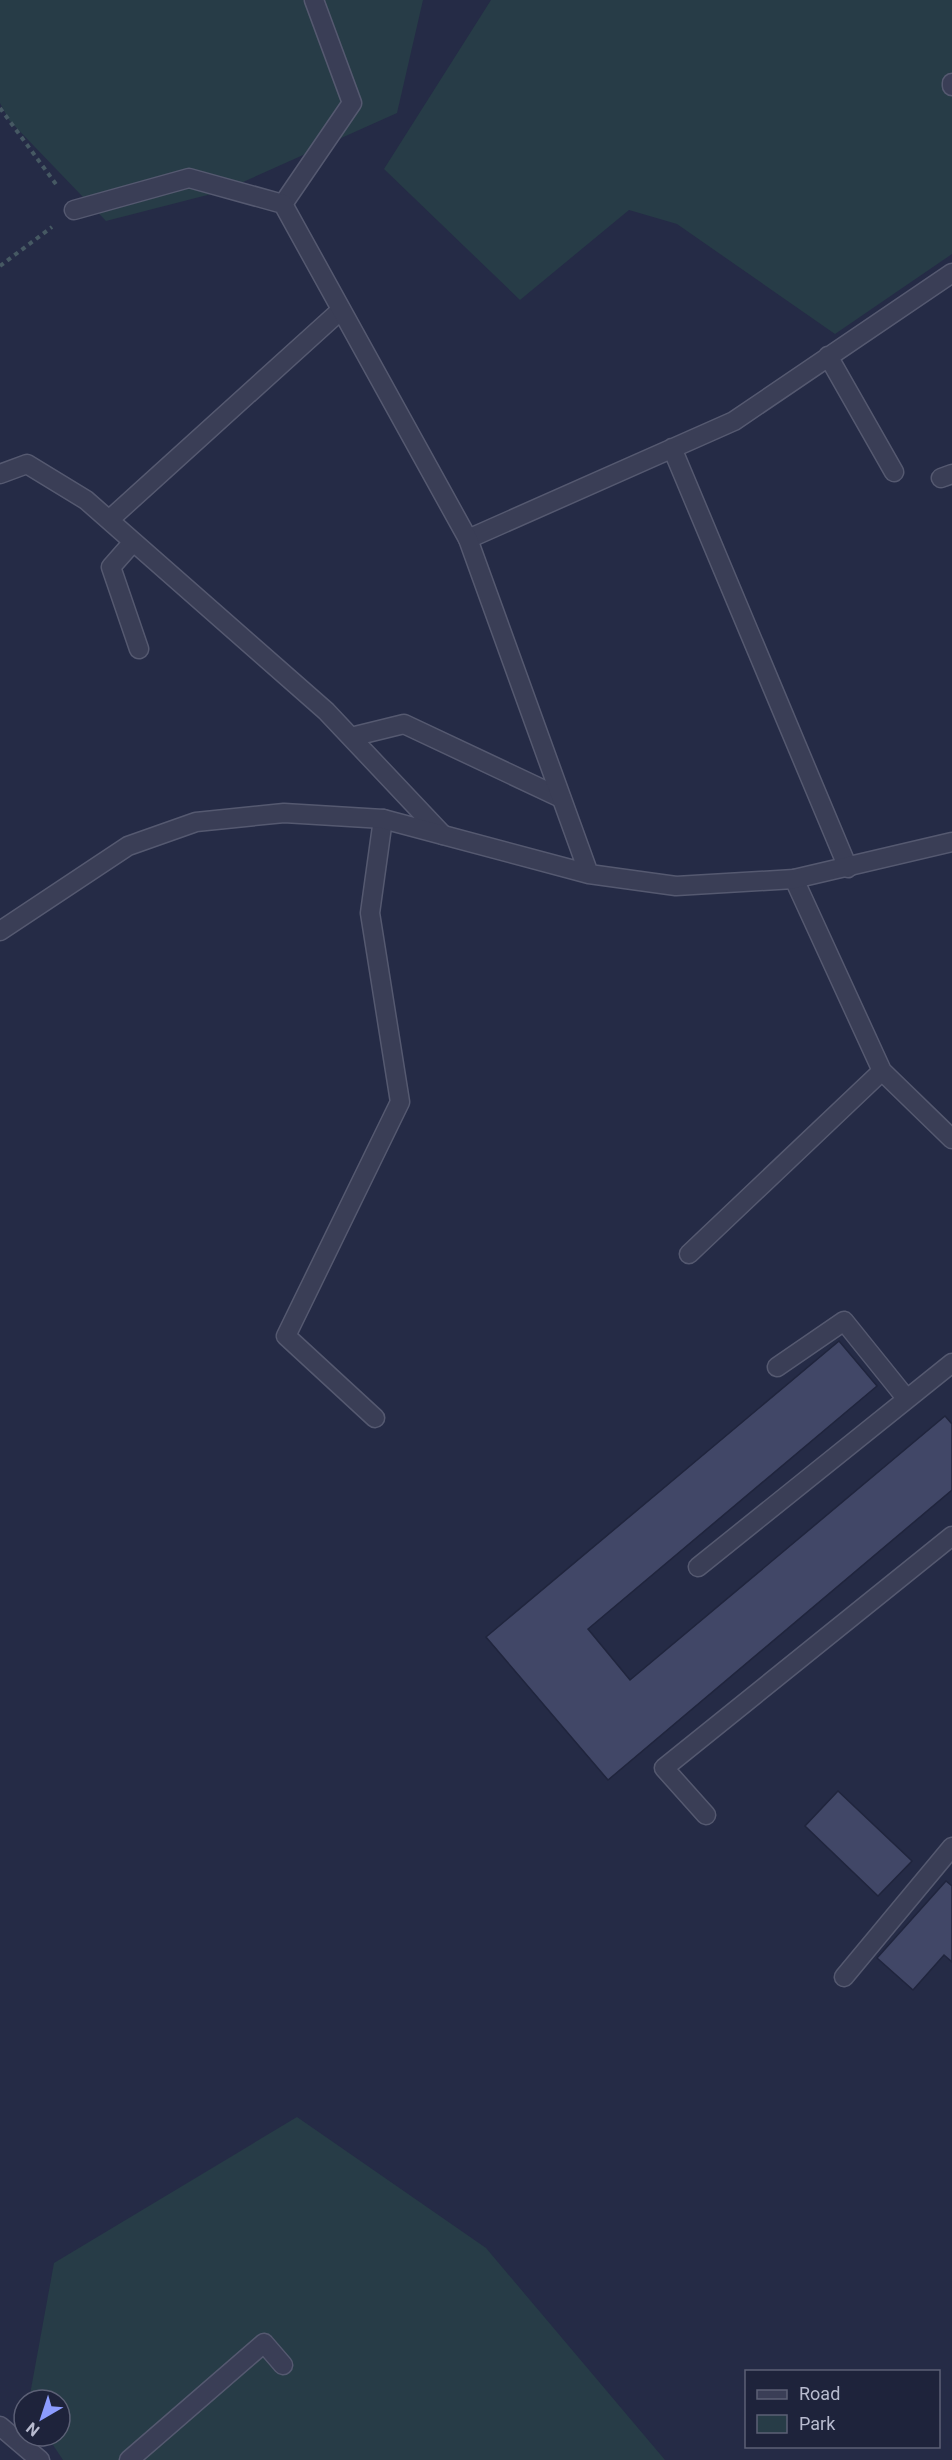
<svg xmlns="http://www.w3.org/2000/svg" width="952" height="2460" viewBox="0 0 952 2460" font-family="Roboto,sans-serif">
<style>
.green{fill:#273c47}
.building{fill:#414767;stroke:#20253d;stroke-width:1.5}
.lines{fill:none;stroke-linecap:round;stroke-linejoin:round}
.service-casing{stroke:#555970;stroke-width:21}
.minor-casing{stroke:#555970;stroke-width:21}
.path{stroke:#465963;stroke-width:4;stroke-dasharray:4.5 4.5;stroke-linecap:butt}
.service{stroke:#3a3e56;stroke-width:18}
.minor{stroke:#3a3e56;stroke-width:18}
</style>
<rect width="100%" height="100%" fill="#252b46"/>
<!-- green -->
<path class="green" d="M0 0H423L397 113 223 191 106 221 9 120 0 103Z
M491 0H952V254L835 334 677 224 629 210 520 300 384 169Z
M297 2117 486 2248 665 2460H63L47 2436H60V2400H29L54 2263Z"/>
<!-- building -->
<path class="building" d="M839 1341 877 1386 588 1629 630 1680 945 1416 952 1424V1490L608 1780 486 1637Z
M838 1791 912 1861 878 1896 805 1826Z
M946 1881 952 1886V1962L944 1955 913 1990 877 1958Z"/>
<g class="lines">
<!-- service casing -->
<g class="service-casing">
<path id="service" d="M952 83V86
M283 204 352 103 314 0
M828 356 894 472
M672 448 848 868
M0 474 27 464 86 500 326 711 443 835
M941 478 952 474
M109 520 341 310
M468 539 734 421 952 273
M133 542 111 567 139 649
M351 737 404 724 561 798
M794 879 882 1071 952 1139
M689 1254 882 1071
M777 1367 844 1321 906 1398
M375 1418 286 1336 400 1102 370 913 383 819
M698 1567 952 1363
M706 1815 664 1768 952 1536
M844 1977 952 1847
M0 2426 40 2460
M129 2460 264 2343 283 2365"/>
</g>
<!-- minor casing -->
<g class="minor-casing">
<path id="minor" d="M74 210 189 178 283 204 468 539 589 874
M0 931 128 846 196 822 284 813 383 819 589 874 676 886 794 879 952 842"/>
</g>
<!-- path -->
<path class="path" d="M0 108 58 187
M0 266 52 227"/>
<!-- service -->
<use href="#service" class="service"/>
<!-- minor -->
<use href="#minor" class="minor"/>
</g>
<!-- legend -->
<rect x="745" y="2370" width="195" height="78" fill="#1e233b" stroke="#5c6076" stroke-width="1.5"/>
<rect x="757" y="2390" width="30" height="9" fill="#3a3e56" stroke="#5c6076" stroke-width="1.5"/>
<text x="799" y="2400" font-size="18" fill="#b8bbcf">Road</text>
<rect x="757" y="2415" width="30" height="18" fill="#273c47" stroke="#5c6076" stroke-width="1.5"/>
<text x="799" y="2430" font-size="18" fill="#b8bbcf">Park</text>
<!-- north arrow -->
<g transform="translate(42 2418) rotate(219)"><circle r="28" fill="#1e233b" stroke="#5c6076" stroke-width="1.5"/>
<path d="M0-4.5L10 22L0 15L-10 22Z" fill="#8c9cff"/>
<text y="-9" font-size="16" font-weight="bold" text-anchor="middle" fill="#b8bbcf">N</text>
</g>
</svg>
